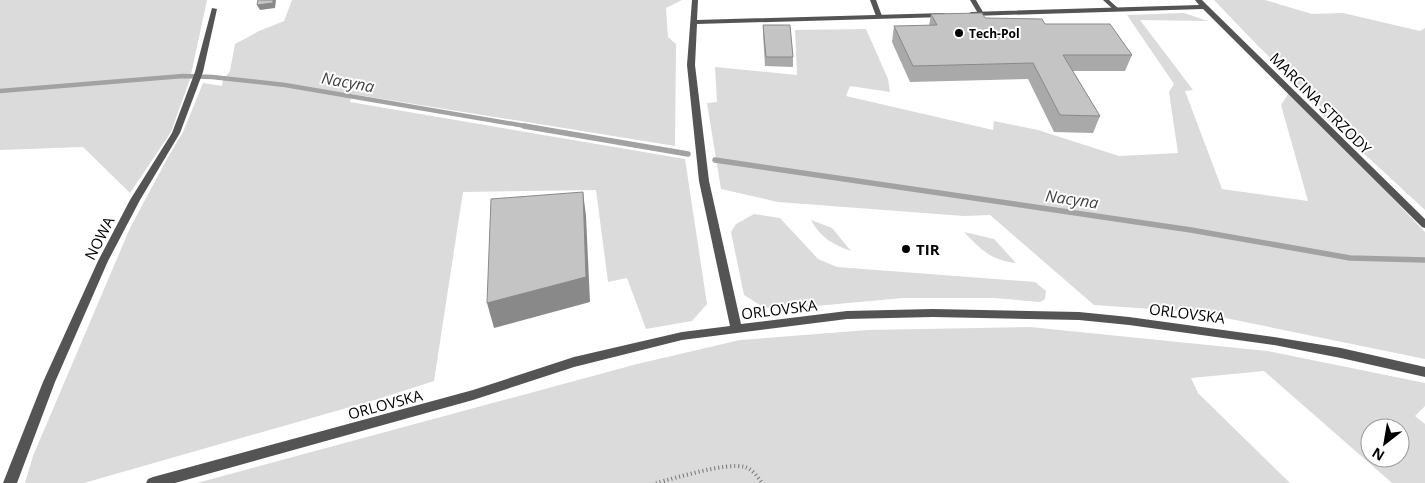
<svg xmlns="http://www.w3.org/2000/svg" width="1425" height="483" viewBox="0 0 1425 483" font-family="'Open Sans',sans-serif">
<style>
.green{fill:#dbdbdb;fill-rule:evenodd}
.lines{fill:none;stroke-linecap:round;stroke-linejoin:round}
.stream-far1{stroke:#a2a2a2;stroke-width:4.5}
.stream{stroke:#a2a2a2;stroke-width:5.5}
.path{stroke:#767676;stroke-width:4;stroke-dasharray:1 3;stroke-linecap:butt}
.lane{fill:#545454;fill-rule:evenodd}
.street{fill:#545454;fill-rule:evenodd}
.wall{fill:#a9a9a9}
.shaded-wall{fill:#898989}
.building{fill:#c4c4c4;stroke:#898989}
.poi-dot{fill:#000;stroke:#fff;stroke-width:2}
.labels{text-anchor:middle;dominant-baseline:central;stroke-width:4;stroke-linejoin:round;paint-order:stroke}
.far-poi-label{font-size:12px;font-weight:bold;fill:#000;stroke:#fff;text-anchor:start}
.street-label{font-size:15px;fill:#000;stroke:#fff}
.poi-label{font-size:15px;font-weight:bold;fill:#000;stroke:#fff;text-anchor:start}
.water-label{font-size:16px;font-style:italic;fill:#434343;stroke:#fff}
</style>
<rect width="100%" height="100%" fill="#fff"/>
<!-- green -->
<path class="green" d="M0 0H207L190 79 171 132 130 193 83 147 0 150Z
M292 0H682L666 8 668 37 676 44 675 146 352 94 350 102 685 159 707 304 692 321 646 329 627 278 608 282 596 190 463 192 434 381 378 399 84 483H25L33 456 130 228 167 159 183 132 203 83 222 86 223 80 230 71 235 44 259 31 284 21Z
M1214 0H1265L1312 14 1343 13 1420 31 1425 28V210L1321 114H1329L1259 47Z
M1184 13 1208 21 1140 20 1193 90 1185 91 1222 189 1308 201 1281 105 1290 91 1425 232V359L1196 312 1094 305 990 215 964 216 778 202 721 189 707 103 717 102 715 67 797 75 795 30 866 29 888 79 890 92 850 86 846 96 993 130 994 121 1038 130 1119 156 1178 153 1169 92 1174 84 1127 15Z
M754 214 780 218 818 259 837 267 1035 282 1046 291 1045 299 1040 302 994 298H903L783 309 765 308 744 295 731 232 736 224Z
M811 220 832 228 851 251C832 244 821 238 811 220Z
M964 232 994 239 1016 263C991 260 981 250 964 232Z
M1030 327 1267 351 1425 383V406L1415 416 1425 424V483H1392L1264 371 1191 378 1198 393 1290 483H197L637 364 740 340 868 330ZM1370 428H1400V458H1370Z"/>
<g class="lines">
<!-- stream-far1 -->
<path class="stream-far1" d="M0 91 183 76 212 77 285 85 531 127"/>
<!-- stream -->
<path class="stream" d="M524 126 688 154
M715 160 1191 230 1350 258 1425 260"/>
<!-- path -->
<path class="path" d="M656 483C676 478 726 462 745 467 752 469 758 477 762 483"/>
<!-- lane -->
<path class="lane" d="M870 0H876L882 16 881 17 876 16Z
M970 0H976L984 14 983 15H979Z
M1103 0H1109L1120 10 1115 11Z"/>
<!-- street -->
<path class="street" d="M692 0H698L697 20 944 13 947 15 944 17 697 24 695 65 709 181 741 324 847 311 933 309 1079 312 1129 317 1274 337 1341 348 1425 367V377L1341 358 1274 345 1129 325 1079 320 933 317 847 319 682 340 574 367 473 400 175 483H146L148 479 153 477 473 390 574 357 682 332 730 326 699 181 687 65Z
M1195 0H1202L1208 6 1425 219V228L1422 227 1203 9 971 16 968 14 971 12 1199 5Z
M212 8 217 9 203 72 180 133 140 200 108 261 55 382 17 483H3L43 382 98 261 130 200 172 133 195 72Z"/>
</g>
<!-- wall -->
<path class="wall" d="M931 14 985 18 1045 24 1132 55 1125 71H1073L1100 116 1093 133 1054 132 1028 79 910 82 892 42 894 26H929Z
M763 25 793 57V67L765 66 763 34Z"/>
<!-- shaded-wall -->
<path class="shaded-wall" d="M273 0H276L275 8 260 10 257 5Z
M583 192 586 216 590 302 494 328 487 303Z"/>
<!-- building -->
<path class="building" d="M258 0H273V3L257 5Z
M982 13 985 18 1042 19 1045 24H1110L1132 55H1063L1100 116 1060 115 1033 63 913 66 894 26 937 25 931 14Z
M763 25H790L793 57H766Z
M583 192 586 277 487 303 491 199Z"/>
<!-- markers -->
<g class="poi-dot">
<circle cx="959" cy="33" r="5"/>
<circle cx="906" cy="249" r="5"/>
</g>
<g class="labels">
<!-- far-poi labels -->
<g class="far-poi-label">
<text x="969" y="33">Tech-Pol</text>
</g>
<!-- street labels -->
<g class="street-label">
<text transform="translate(1321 103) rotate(45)">MARCINA STRZODY</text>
<text transform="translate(99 238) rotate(-63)">NOWA</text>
<text transform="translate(779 309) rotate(-7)">ORLOVSKA</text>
<text transform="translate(1187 313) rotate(7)">ORLOVSKA</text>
<text transform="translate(385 404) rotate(-15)">ORLOVSKA</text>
</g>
<!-- poi labels -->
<g class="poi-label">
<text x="916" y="249">TIR</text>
</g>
<!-- water labels -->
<g class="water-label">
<text transform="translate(348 82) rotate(10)">Nacyna</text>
<text transform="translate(1072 199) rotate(8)">Nacyna</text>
</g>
</g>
<!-- north arrow -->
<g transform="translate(1385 443) rotate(211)"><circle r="24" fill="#ffffff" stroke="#999999"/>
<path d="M0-4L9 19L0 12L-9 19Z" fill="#000000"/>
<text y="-8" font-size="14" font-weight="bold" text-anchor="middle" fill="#000000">N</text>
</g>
</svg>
